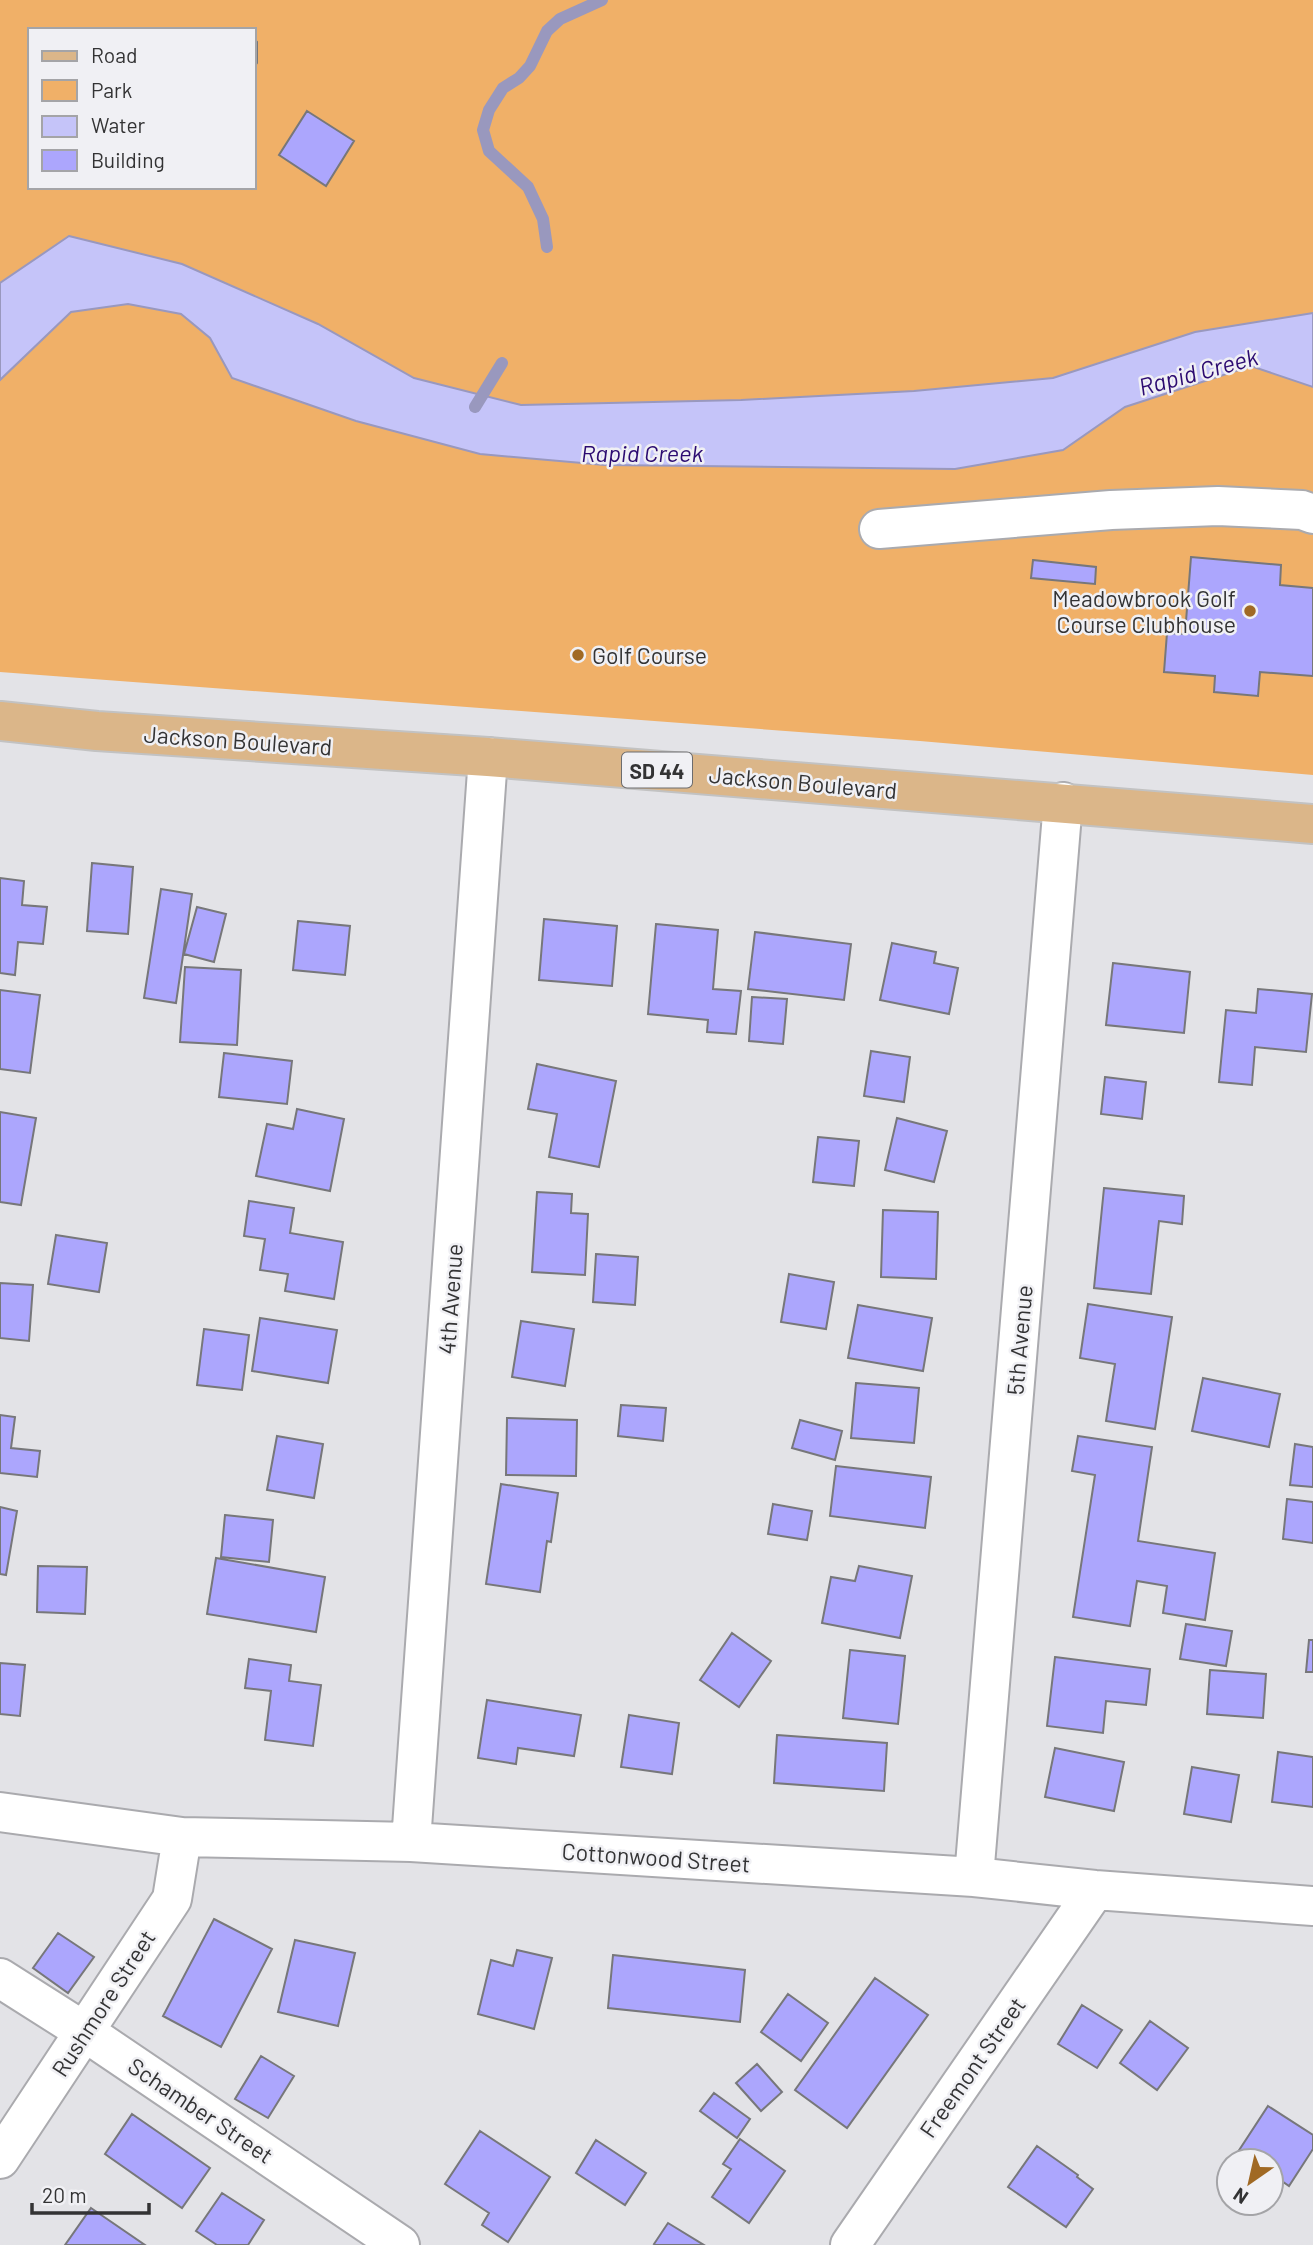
<svg xmlns="http://www.w3.org/2000/svg" width="1313" height="2245" viewBox="0 0 1313 2245" font-family="Barlow,sans-serif">
<style>
.green{fill:#f0b068;fill-rule:evenodd}
.water{fill:#c5c4f9;stroke:#9998be;stroke-width:2}
.lines{fill:none;stroke-linecap:round;stroke-linejoin:round}
.stream{stroke:#9998be;stroke-width:12}
.building{fill:#aca6fd;stroke:#77777a;stroke-width:2}
.minor-casing{stroke:#aaaaae;stroke-width:42}
.major-casing{stroke:#c2c2c2;stroke-width:42}
.minor{stroke:#fff;stroke-width:38}
.major{stroke:#dbb689;stroke-width:38}
.poi-dot{fill:#a06924;stroke:#f0f0f4;stroke-width:2.5}
.labels{text-anchor:middle;dominant-baseline:central;stroke-width:5;stroke-linejoin:round;paint-order:stroke}
.shield{fill:#f0f0f4;stroke:#6c6c6e;stroke-width:2}
.shield-label{font-size:21px;font-weight:bold;fill:#333334}
.poi-label{font-size:23px;fill:#333334;stroke:#f0f0f4;text-anchor:end}
.street-label{font-size:23px;fill:#333334;stroke:#f0f0f4}
.water-label{font-size:24px;font-style:italic;fill:#2c0b71;stroke:#f0f0f4}
</style>
<rect width="100%" height="100%" fill="#e3e3e7"/>
<!-- green -->
<path class="green" d="M0 0H1313V775L920 741 0 672ZM30 30H254V187H30Z"/>
<!-- water -->
<path class="water" d="M69 236 182 264 318 324 414 378 521 405 741 400 914 391 1053 378 1195 332 1313 313V387L1251 366 1125 407 1063 450 955 469 605 465 480 454 356 421 232 378 210 338 181 314 128 304 71 312 0 380V283Z"/>
<g class="lines">
<!-- stream -->
<path class="stream" d="M547 247 543 219 528 187 489 151 483 130 489 110 503 88 519 78 530 66 547 31 560 19 602 0
M475 407 502 363"/>
</g>
<!-- building -->
<path class="building" d="M254 39 257 42V63L254 67Z
M307 111 354 141 326 186 279 155Z
M1191 557 1281 565 1280 585 1313 588V676L1260 672 1258 696 1214 692 1215 676 1164 672 1167 633 1185 634Z
M1033 560 1096 567 1095 584 1031 578Z
M92 863 133 867 128 934 87 931Z
M0 878 24 881 22 905 47 907 43 944 18 942 15 975 0 973Z
M161 889 192 894 176 1003 144 998Z
M197 907 226 914 214 962 184 954Z
M544 919 617 926 612 986 539 980Z
M298 921 350 926 345 975 293 970Z
M656 924 718 930 713 989 741 991 736 1034 707 1032 708 1020 648 1014Z
M755 932 851 944 844 1000 748 989Z
M892 943 936 952 934 963 958 968 949 1014 880 1000Z
M1113 963 1190 972 1184 1033 1106 1025Z
M185 967 241 970 237 1045 180 1042Z
M1258 989 1312 994 1306 1052 1255 1047 1252 1085 1219 1082 1226 1010 1256 1013Z
M0 990 40 995 30 1073 0 1069Z
M752 997 787 999 783 1044 749 1041Z
M871 1051 910 1057 904 1102 864 1096Z
M224 1053 292 1061 287 1104 219 1097Z
M537 1064 616 1081 599 1167 549 1157 557 1114 528 1109Z
M1105 1077 1146 1082 1142 1119 1101 1114Z
M297 1109 344 1119 330 1191 256 1176 267 1124 293 1129Z
M0 1112 36 1118 21 1205 0 1202Z
M897 1118 947 1131 934 1182 885 1170Z
M818 1137 859 1141 854 1186 813 1182Z
M1104 1188 1184 1196 1182 1224 1159 1221 1151 1294 1094 1288Z
M537 1192 572 1194 571 1213 588 1214 585 1275 532 1272Z
M249 1201 294 1208 290 1233 343 1242 334 1299 285 1291 288 1274 260 1270 265 1239 244 1236Z
M883 1210 938 1212 936 1279 881 1277Z
M56 1235 107 1243 99 1292 48 1284Z
M596 1254 638 1257 635 1305 593 1302Z
M789 1274 834 1282 826 1329 781 1322Z
M0 1283 33 1285 29 1341 0 1338Z
M1088 1304 1172 1317 1155 1429 1106 1421 1115 1364 1080 1358Z
M858 1305 932 1318 923 1371 848 1358Z
M260 1318 337 1330 328 1383 252 1371Z
M521 1321 574 1329 565 1386 512 1377Z
M204 1329 249 1335 242 1390 197 1385Z
M1203 1378 1280 1394 1269 1447 1192 1431Z
M856 1383 919 1388 914 1443 851 1438Z
M621 1405 666 1408 663 1441 618 1436Z
M0 1415 15 1417 11 1448 40 1451 37 1477 0 1473Z
M507 1418 577 1420 576 1476 506 1475Z
M800 1420 842 1431 835 1460 792 1448Z
M277 1436 323 1444 314 1498 267 1490Z
M1078 1436 1152 1447 1138 1541 1215 1553 1205 1620 1163 1613 1167 1586 1137 1581 1130 1626 1073 1617 1095 1475 1072 1471Z
M1295 1444 1313 1447V1487L1290 1485Z
M836 1466 931 1477 925 1528 830 1516Z
M501 1484 558 1493 551 1542 547 1541 540 1592 486 1584Z
M1287 1499 1313 1502V1543L1283 1539Z
M773 1504 812 1511 807 1540 768 1534Z
M0 1507 17 1511 6 1575 0 1574Z
M225 1515 273 1520 269 1562 221 1557Z
M216 1558 325 1577 316 1632 207 1614Z
M38 1566 87 1567 85 1614 37 1612Z
M859 1566 912 1576 900 1638 822 1623 831 1577 855 1581Z
M1186 1624 1232 1631 1226 1666 1180 1659Z
M732 1633 771 1661 739 1707 700 1680Z
M1309 1640H1313V1672H1306Z
M850 1650 905 1656 898 1724 843 1718Z
M1055 1657 1150 1669 1146 1705 1106 1701 1103 1733 1047 1726Z
M249 1659 291 1665 289 1681 321 1685 313 1746 265 1740 271 1691 245 1688Z
M0 1663 25 1665 20 1716 0 1714Z
M1210 1670 1266 1674 1263 1718 1207 1714Z
M487 1700 581 1715 574 1756 518 1748 516 1764 478 1758Z
M629 1715 679 1723 672 1774 621 1767Z
M777 1735 887 1743 884 1791 774 1783Z
M1055 1748 1124 1762 1114 1811 1045 1797Z
M1278 1752 1313 1757V1807L1272 1802Z
M1192 1767 1239 1775 1231 1822 1184 1814Z
M214 1919 272 1949 221 2047 163 2016Z
M58 1933 94 1957 68 1993 33 1968Z
M295 1940 355 1953 338 2026 278 2012Z
M517 1950 552 1958 534 2029 478 2014 491 1960 513 1966Z
M613 1955 745 1970 740 2022 608 2008Z
M875 1978 928 2015 847 2128 795 2090Z
M788 1994 828 2023 801 2061 761 2032Z
M1082 2005 1122 2030 1097 2068 1058 2044Z
M1150 2021 1188 2048 1157 2090 1120 2063Z
M261 2056 294 2076 268 2118 235 2099Z
M757 2064 782 2092 761 2111 736 2083Z
M714 2093 750 2119 737 2138 700 2111Z
M1268 2106 1313 2135V2149L1289 2186 1276 2177 1271 2184V2161H1232Z
M132 2114 210 2168 182 2208 105 2154Z
M480 2131 550 2177 508 2242 482 2225 489 2213 445 2184Z
M740 2139 785 2171 749 2223 712 2197 731 2169 723 2164Z
M596 2140 646 2173 625 2205 576 2173Z
M1037 2146 1078 2175 1077 2177 1093 2189 1066 2227 1008 2187Z
M222 2193 264 2220 248 2245H217L196 2231Z
M91 2208 145 2245H65Z
M668 2223 704 2245H656L654 2244Z"/>
<g class="lines">
<!-- minor casing -->
<g class="minor-casing">
<path id="minor" d="M879 529 1111 510 1218 506 1302 510 1313 514
M0 1812 182 1837 411 1842 974 1877 1095 1890 1313 1906
M411 1842 488 757
M974 1877 1063 802
M0 1978 85 2032 400 2245
M0 2159 172 1899 182 1837
M850 2245 1095 1890"/>
</g>
<!-- major casing -->
<g class="major-casing">
<path id="major" d="M0 721 97 731 488 757 1313 824"/>
</g>
<!-- minor -->
<use href="#minor" class="minor"/>
<!-- major -->
<use href="#major" class="major"/>
</g>
<!-- markers -->
<g class="poi-dot">
<circle cx="1250" cy="611" r="7"/>
<circle cx="578" cy="655" r="7"/>
</g>
<g class="labels">
<!-- shield labels -->
<rect class="shield" x="622" y="752.5" width="70" height="35" rx="5"/>
<g class="shield-label">
<text x="657" y="770">SD 44</text>
</g>
<!-- poi labels -->
<g class="poi-label">
<text x="1236" y="598">Meadowbrook Golf<tspan x="1236" dy="26">Course Clubhouse</tspan></text>
<text x="592" y="655" text-anchor="start">Golf Course</text>
</g>
<!-- street labels -->
<g class="street-label">
<text transform="translate(238 740) rotate(4)">Jackson Boulevard</text>
<text transform="translate(803 782) rotate(5)">Jackson Boulevard</text>
<text transform="translate(450 1299) rotate(-86)">4th Avenue</text>
<text transform="translate(1019 1340) rotate(-85)">5th Avenue</text>
<text transform="translate(656 1857) rotate(4)">Cottonwood Street</text>
<text transform="translate(103 2003) rotate(-57)">Rushmore Street</text>
<text transform="translate(972 2067) rotate(-55)">Freemont Street</text>
<text transform="translate(201 2110) rotate(34)">Schamber Street</text>
</g>
<!-- water labels -->
<g class="water-label">
<text transform="translate(1198 371) rotate(-15)">Rapid Creek</text>
<text x="642" y="452">Rapid Creek</text>
</g>
</g>
<!-- legend -->
<rect x="28" y="28" width="228" height="161" fill="#f0f0f4" stroke="#a4a4a7" stroke-width="2"/>
<rect x="42" y="51" width="35" height="10" fill="#dbb689" stroke="#a4a4a7" stroke-width="2"/>
<text x="91" y="63" font-size="21" fill="#333334">Road</text>
<rect x="42" y="80" width="35" height="21" fill="#f0b068" stroke="#a4a4a7" stroke-width="2"/>
<text x="91" y="98" font-size="21" fill="#333334">Park</text>
<rect x="42" y="116" width="35" height="21" fill="#c5c4f9" stroke="#a4a4a7" stroke-width="2"/>
<text x="91" y="133" font-size="21" fill="#333334">Water</text>
<rect x="42" y="150" width="35" height="21" fill="#aca6fd" stroke="#a4a4a7" stroke-width="2"/>
<text x="91" y="168" font-size="21" fill="#333334">Building</text>
<!-- north arrow -->
<g transform="translate(1250 2182) rotate(214)"><circle r="33" fill="#f0f0f4" stroke="#a4a4a7" stroke-width="2"/>
<path d="M0-5L12 26L0 18L-12 26Z" fill="#a06924"/>
<text y="-10" font-size="19" font-weight="bold" text-anchor="middle" fill="#333334">N</text>
</g>
<!-- scale -->
<path d="M32 2203v10h117v-10" fill="none" stroke="#333334" stroke-width="3.5"/>
<text x="42" y="2203" font-size="21" fill="#333334" stroke="#f0f0f4" stroke-width="5" paint-order="stroke">20 m</text>
</svg>
